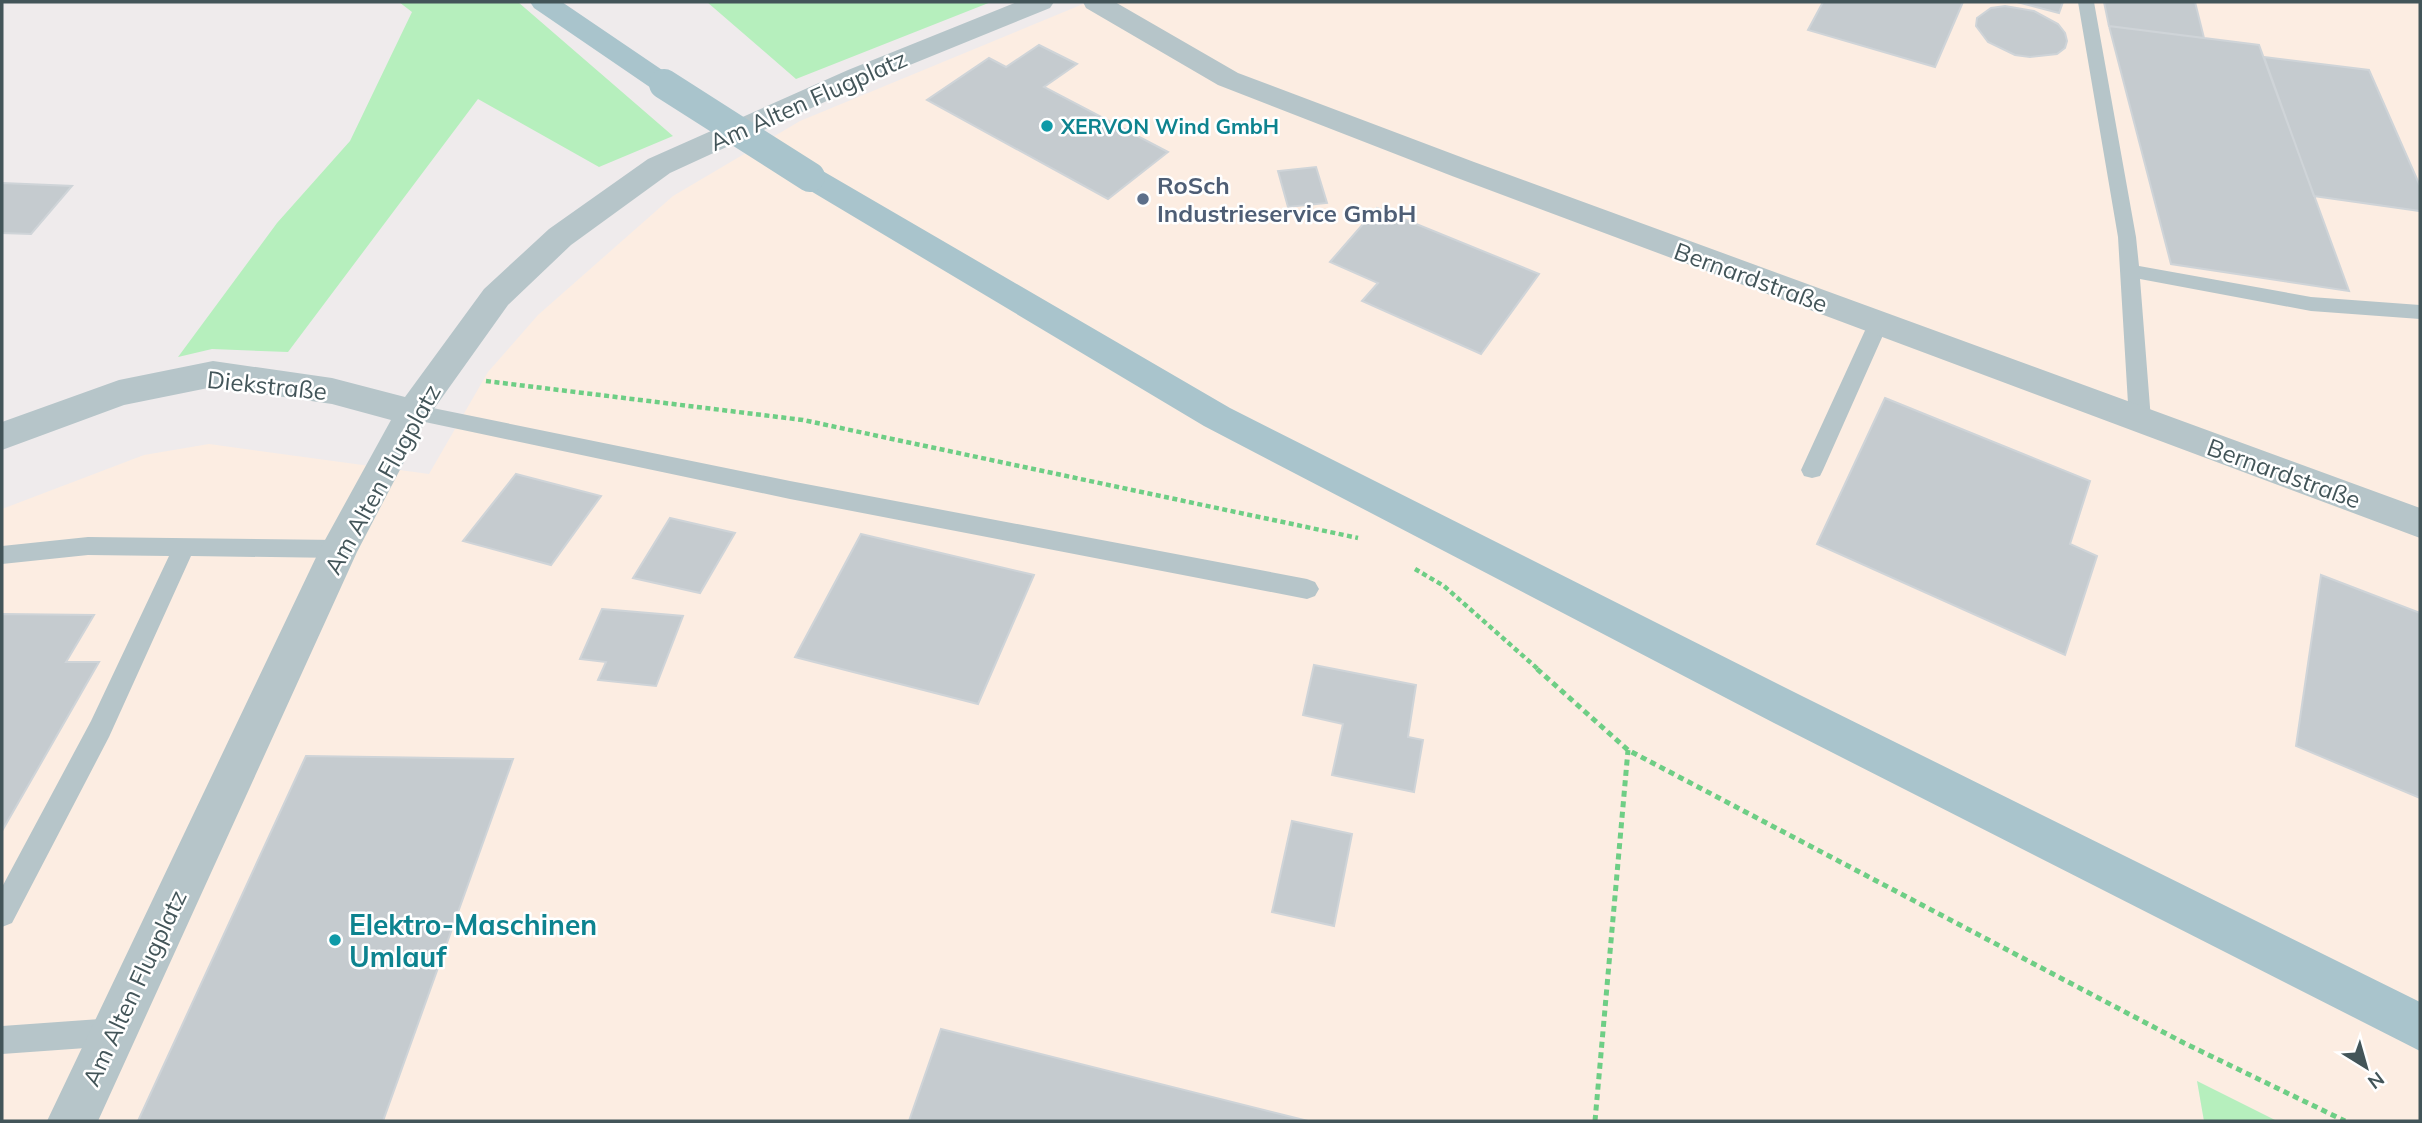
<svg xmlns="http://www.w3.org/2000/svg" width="2422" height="1123" viewBox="0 0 2422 1123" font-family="Mulish,sans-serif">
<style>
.commercial{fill:#fcede2}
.green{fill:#b6efbd}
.building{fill:#c5cbcf;stroke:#cfd4d8;stroke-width:2}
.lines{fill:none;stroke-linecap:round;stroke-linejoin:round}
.path-far1{stroke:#6ece85;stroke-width:4.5;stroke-dasharray:5 3.5;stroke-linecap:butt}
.path{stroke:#6ece85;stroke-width:5;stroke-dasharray:6 4.5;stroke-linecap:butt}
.service{fill:#b6c5c9;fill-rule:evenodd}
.minor{fill:#b6c5c9;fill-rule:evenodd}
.primary{fill:#a9c4cc;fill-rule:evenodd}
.primary-bridge{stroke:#a9c4cc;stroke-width:30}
.culture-dot{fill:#0f9aa8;stroke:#fff;stroke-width:2.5}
.service-dot{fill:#5c6f8a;stroke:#fff;stroke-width:2.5}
.labels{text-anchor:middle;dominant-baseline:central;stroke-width:5;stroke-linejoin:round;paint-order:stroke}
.far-culture-label{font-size:21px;font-weight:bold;fill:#0d838f;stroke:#fff;text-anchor:start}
.street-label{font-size:24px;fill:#435559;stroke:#fff}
.service-label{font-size:24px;font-weight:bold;fill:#4e5e75;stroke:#fff;text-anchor:start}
.near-culture-label{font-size:28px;font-weight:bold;fill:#0d838f;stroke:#fff;text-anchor:start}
</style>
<rect width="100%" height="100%" fill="#efebec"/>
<!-- commercial -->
<path class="commercial" d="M1088 2H2420V1121H2277L2197 1081 2204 1121H2V509L144 455 209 444 429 474 488 372 538 315 673 196 800 121Z"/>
<!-- green -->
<path class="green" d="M399 2H518L673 136 599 167 478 99 288 352 212 349 178 357 277 223 350 141 412 12Z
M707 2H991L796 79Z
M2197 1081 2277 1121H2204Z"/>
<!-- building -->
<path class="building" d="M1823 2H1963L1935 67 1808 30Z
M2017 2H2063L2059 13Z
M2104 2H2195L2204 38 2109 26Z
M2005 6 2034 11 2058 24 2065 33 2067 41 2065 48 2057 54 2030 57 2015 55 1988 42 1976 26 1977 18 1991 8Z
M2109 26 2259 45 2349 291 2171 264Z
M1039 45 1077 64 1044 87 1168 152 1108 199 927 100 989 58 1006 67Z
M2264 57 2369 70 2420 186V211L2314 196Z
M1316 167 1327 203 1288 207 1278 171Z
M2 183 72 186 31 234 2 233Z
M1377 208 1539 274 1481 354 1362 301 1378 283 1330 262Z
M1885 398 2090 481 2070 544 2097 556 2065 655 1817 544Z
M516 474 601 496 551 565 463 541Z
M670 518 735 533 700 593 633 578Z
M861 534 1034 575 978 704 795 657Z
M2321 575 2420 613V798L2296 746Z
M602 609 683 616 656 686 598 680 606 662 580 659Z
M2 614 94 615 66 662H99L2 831Z
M1314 665 1416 685 1408 737 1423 740 1414 792 1332 775 1343 724 1303 715Z
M306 756 513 759 383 1121H138Z
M1292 821 1352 834 1334 926 1272 912Z
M941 1029 1308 1121H909Z"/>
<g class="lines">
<!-- path-far1 -->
<path class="path-far1" d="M486 381 803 420 1358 538
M1415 569 1444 586 1539 670"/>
<!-- path -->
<path class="path" d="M1537 669 1628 750 2184 1043 2345 1121
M1595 1121 1628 750"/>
<!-- service -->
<path class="service" d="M2078 2H2094L2136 237 2139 266 2311 297 2420 305V319L2311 311 2140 279 2151 420 2147 426 2140 428 2133 426 2129 420 2118 237Z
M1878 317 1885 319 1888 324 1823 470 1820 476 1812 478 1804 476 1801 470 1868 324 1871 319Z
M413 404 790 481 1307 579 1315 582 1319 589 1315 596 1307 599 790 499 406 418 403 412 406 406Z
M88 537 339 540 347 542 350 549 347 556 339 558 191 556 109 737 12 923 2 927V887L91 721 169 556 88 555 2 564V546Z
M114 1018 124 1022 128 1032 124 1042 114 1046 2 1054V1026Z"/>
<!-- minor -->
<path class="minor" d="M1017 2H1054L1050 8 868 82 670 173 571 245 508 305 426 420 357 552 98 1121H47L320 549 391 420 332 404 213 387 124 405 2 450V422L119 380 213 361 332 378 405 397 484 289 549 229 648 159 848 70Z
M1083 2H1115L1238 73 1474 162 2420 508V538L1452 176 1218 85 1086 8Z"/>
<!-- primary -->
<path class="primary" d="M530 2H562L674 78 678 84 674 90 664 93 654 90 534 8Z
M810 167 821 170 1230 408 1804 697 2420 1002V1051L1774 723 1204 426 799 184 795 177 799 170Z"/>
<!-- primary-bridge -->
<path class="primary-bridge" d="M664 84 810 177"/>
</g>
<!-- markers -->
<g class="culture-dot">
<circle cx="1047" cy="126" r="7"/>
<circle cx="335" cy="940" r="7"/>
</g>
<circle class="service-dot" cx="1143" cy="199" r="7"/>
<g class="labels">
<!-- far-culture labels -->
<g class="far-culture-label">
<text x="1061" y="126">XERVON Wind GmbH</text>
</g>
<!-- street labels -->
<g class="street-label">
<text transform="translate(808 100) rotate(-24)">Am Alten Flugplatz</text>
<text transform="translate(1751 277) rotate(20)">Bernardstraße</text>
<text transform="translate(267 385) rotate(6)">Diekstraße</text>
<text transform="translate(2284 473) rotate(20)">Bernardstraße</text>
<text transform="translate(382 479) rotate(-61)">Am Alten Flugplatz</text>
<text transform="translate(134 988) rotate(-65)">Am Alten Flugplatz</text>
</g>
<!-- service labels -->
<g class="service-label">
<text x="1157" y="185">RoSch<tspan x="1157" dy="28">Industrieservice GmbH</tspan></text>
</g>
<!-- near-culture labels -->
<g class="near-culture-label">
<text x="349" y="924">Elektro-Maschinen<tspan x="349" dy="32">Umlauf</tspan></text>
</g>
</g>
<!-- border -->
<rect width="2422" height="1123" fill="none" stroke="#435559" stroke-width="7"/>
<!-- north arrow -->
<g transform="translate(2366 1067) rotate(143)" stroke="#ffffff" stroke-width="5" paint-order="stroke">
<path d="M0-5L12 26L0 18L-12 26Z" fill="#435559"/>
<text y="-10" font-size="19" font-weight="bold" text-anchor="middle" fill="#435559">N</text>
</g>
</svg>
